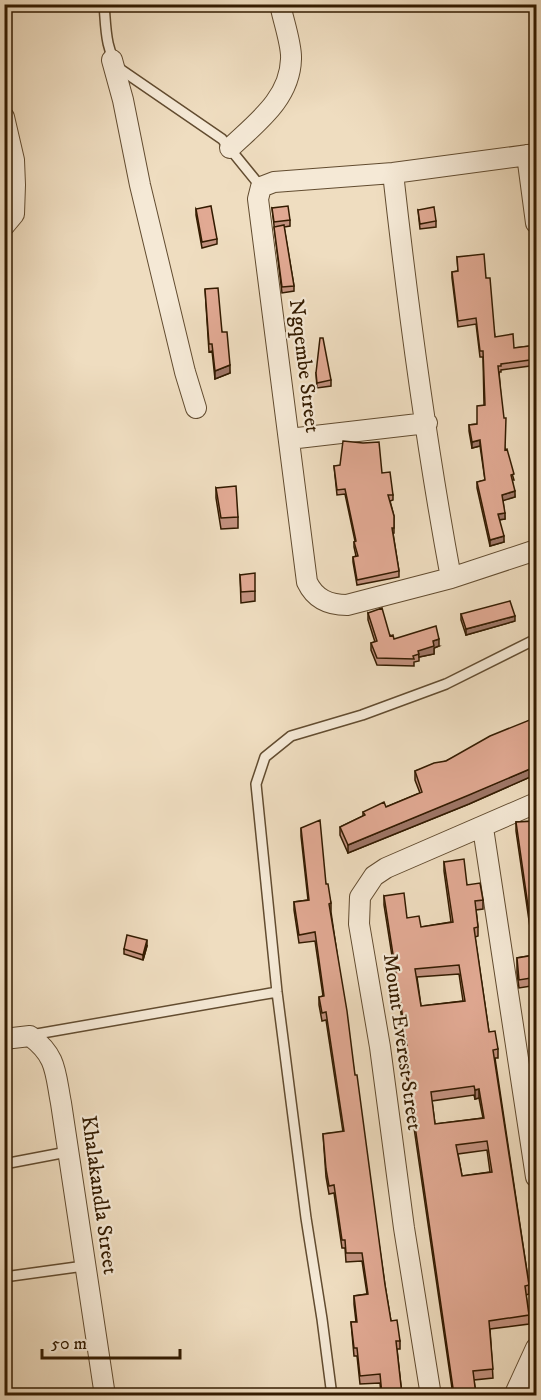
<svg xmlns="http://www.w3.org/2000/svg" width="541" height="1400" viewBox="0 0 541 1400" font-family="'IM FELL DW Pica',serif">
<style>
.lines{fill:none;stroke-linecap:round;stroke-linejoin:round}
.service-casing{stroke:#624c30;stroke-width:12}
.minor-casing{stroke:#624c30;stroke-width:22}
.service{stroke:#f5e9d6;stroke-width:9}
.minor{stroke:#f5e9d6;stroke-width:20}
.wall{fill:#c2917e;stroke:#331b00;stroke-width:1.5;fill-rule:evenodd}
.shaded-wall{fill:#9e7667;stroke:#331b00;stroke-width:1.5}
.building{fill:#e1a993;stroke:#331b00;stroke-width:1.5;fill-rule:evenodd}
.labels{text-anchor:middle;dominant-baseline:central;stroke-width:4.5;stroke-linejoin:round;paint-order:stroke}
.street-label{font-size:21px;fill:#331b00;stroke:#f5e9d6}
</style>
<rect width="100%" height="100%" fill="#efddc0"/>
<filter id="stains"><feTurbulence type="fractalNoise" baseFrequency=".00333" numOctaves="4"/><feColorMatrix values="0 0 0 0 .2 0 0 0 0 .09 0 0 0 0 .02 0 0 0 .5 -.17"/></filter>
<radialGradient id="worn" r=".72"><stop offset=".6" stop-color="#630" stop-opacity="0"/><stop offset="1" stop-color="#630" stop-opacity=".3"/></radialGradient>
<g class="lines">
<!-- service casing -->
<g class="service-casing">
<path id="service" d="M104 4C106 27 105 51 120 69L222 139 261 187
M31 1035 277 992
M4 1164 67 1152
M4 1277 84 1266
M332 1396 322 1319 306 1218 277 992 256 784 265 757 291 736 362 715 446 684 536 639"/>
</g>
<!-- minor casing -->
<g class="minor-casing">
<path id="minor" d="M112 60 123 100 140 185 185 372 196 408
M4 117 14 160 15 185 14 214 4 226
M230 148C256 123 290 99 291 59 292 45 283 20 280 4
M536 154 393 173 274 182 261 187 258 199 307 582C315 599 329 605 347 605L451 578 536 550
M527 155 536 223
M393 173C408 308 426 444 451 578
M289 439 427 423
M483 828 536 1177
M4 1039 30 1036C57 1056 55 1072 61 1103L105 1396
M431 1396 404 1228 380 1047 359 924 360 897 374 876 386 868 536 803
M514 1396 536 1348"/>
</g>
<!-- service -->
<use href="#service" class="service"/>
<!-- minor -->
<use href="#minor" class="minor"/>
</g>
<!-- wall -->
<path class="wall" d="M272 208 290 220V226L284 227 294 286V291L282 293Z
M196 209 217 239V244L202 248 196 215Z
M418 210 436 221V227L420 229Z
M457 257 486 278 495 337 514 348 537 345V365L501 370V372H499L505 450 514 480H512L515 497 503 500 505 519 499 520 504 542 490 546 477 488V482L485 480 480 446 472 448 469 431V425L477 424 484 405 483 357H480L476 324 458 327 452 278V272L458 271Z
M205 289 222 332 230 373 215 379 212 351 209 352Z
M316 373 331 380V386L317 388Z
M334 466 382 473 393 495V500L390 501 394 516V533H393L399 571V577L357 585 353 562V557L356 556 354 547V542L355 541 345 494 337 495Z
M216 488 238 517V528L221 529 216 498Z
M240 575 255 591V601L241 603Z
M368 613 394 639 439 646 434 648V654L419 657V661L414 662V666L377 665 371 650V643L375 642 368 620Z
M461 614 515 621 466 635 461 620Z
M537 717V774L469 804 348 853 340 835V827L363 816V812L386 807 420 793 415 780V771L446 761Z
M537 821V985L519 988 517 973V958L534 955 516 831V822Z
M301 828 326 884 331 903V912L385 1285 391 1321 400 1341V1349H397L402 1395H381L380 1383 360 1384 357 1356H354L351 1322H356L354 1304V1296L367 1294 362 1261 346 1262 345 1248H342L334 1193 329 1194 326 1177 323 1134 343 1132 326 1020 322 1021 319 1005V997L323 996 315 941 299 943 294 910V902L308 900 301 836Z
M444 862 483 900V909L476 910 478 927V936L475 937 489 1032 498 1049V1058H495L529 1285V1294L526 1295 529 1315V1324L490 1329 493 1378 474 1380 476 1395H453L406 1073 404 1054V1045H406L384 905V896L407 918 421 927 451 922 444 871ZM459 974 463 1001 421 1006 417 977ZM474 1095 475 1099 479 1098 483 1118 435 1124 432 1101ZM487 1150 490 1172 462 1176 458 1154Z
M147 946 143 960 124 954V949Z"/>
<!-- shaded-wall -->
<path class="shaded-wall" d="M230 365V373L215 379V371Z
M480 440V446L472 448V442Z
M515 491V497L502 501V495Z
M505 513V519L498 520V514Z
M504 536V542L490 546V540Z
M515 616V621L466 635V629Z
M439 639V646L434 648V654L419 657 418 651 433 641Z
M537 766V774L469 804 348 853V845Z
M147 940V946L143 960V955Z
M479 1089V1098L475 1099V1090Z"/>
<!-- building -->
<path class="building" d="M211 206 217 239 202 242 196 209Z
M288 206 290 220 274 222 272 208Z
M434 207 436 221 420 224 418 210Z
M284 225 294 286 282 287 274 227Z
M484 254 486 278H490L495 337 513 334 514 348 537 345V359L501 364V366H498L504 418H506L505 450 507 449 514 474 511 475 515 491 502 495 505 513 498 514 504 536 490 540 477 482 485 480 480 440 472 442 469 425 477 424V406L485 405 483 351H480L476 318 458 321 452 272 458 271 457 257Z
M218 288 222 332H227L230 365 215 371 212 344H209L205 289Z
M320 338H323L331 380 317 383 316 373Z
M343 441 363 443 379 442 382 473 390 472 393 495H388L394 516V528H392L399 571 357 580 353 557 358 556 354 542 356 541 345 489 337 490 334 466 340 465Z
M236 486 238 517 221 518 216 488Z
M255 573V591L241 592 240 575Z
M510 601 515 616 466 629 461 614Z
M382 608 390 636 393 635 394 639 436 626 439 639 433 641 434 646 418 651 419 654 413 656 414 659 377 658 371 643 377 641 368 613Z
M537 717V766L469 795 348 845 340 827 365 815 363 812 384 802 386 807 422 792 415 771 434 763 446 761 490 736Z
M320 820 326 884H328L331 903 329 904 347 1011 355 1075H357L385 1285 391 1321 397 1320 400 1341H396L402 1395H382L380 1374 360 1376 357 1348H354L351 1322H357L354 1296 368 1294 362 1253H346L345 1240H342L334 1185 329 1186 326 1169 323 1134 344 1131 326 1012 322 1013 319 997 324 996 315 932 299 935 294 902 309 900 301 828Z
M537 821V977L519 980 517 958 535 955 516 822Z
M464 859 467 885 480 883 483 900 475 901 478 927 474 928 489 1032 495 1031 498 1049 493 1050 529 1285 525 1286 529 1315 489 1321 493 1369 473 1371 476 1395H454L406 1064 404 1045H407L384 896 404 893 407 918 419 916 421 927 453 922 444 862ZM459 965 465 1001 421 1006 415 969ZM474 1086 475 1090 479 1089 484 1118 435 1124 431 1092ZM487 1141 492 1172 462 1176 456 1145Z
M127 935 147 940 143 955 124 949Z"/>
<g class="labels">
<!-- street labels -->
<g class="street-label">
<text transform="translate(304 366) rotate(83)">Ngqembe Street</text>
<text transform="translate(402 1042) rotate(82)">Mount Everest Street</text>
<text transform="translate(99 1195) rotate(82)">Khalakandla Street</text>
</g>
</g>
<!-- margin -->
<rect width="541" height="1400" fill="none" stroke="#efddc0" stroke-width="24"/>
<rect x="6" y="6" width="529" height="1388" fill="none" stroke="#331b00" stroke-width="3"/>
<rect x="12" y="12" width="517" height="1376" fill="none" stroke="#331b00" stroke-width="1.5"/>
<!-- scale -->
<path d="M42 1349v9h138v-9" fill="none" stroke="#331b00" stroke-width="3"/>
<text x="51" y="1349" font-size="18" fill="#331b00" stroke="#f5e9d6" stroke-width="4.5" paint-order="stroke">50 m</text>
<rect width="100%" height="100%" filter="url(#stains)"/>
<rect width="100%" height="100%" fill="url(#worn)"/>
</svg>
